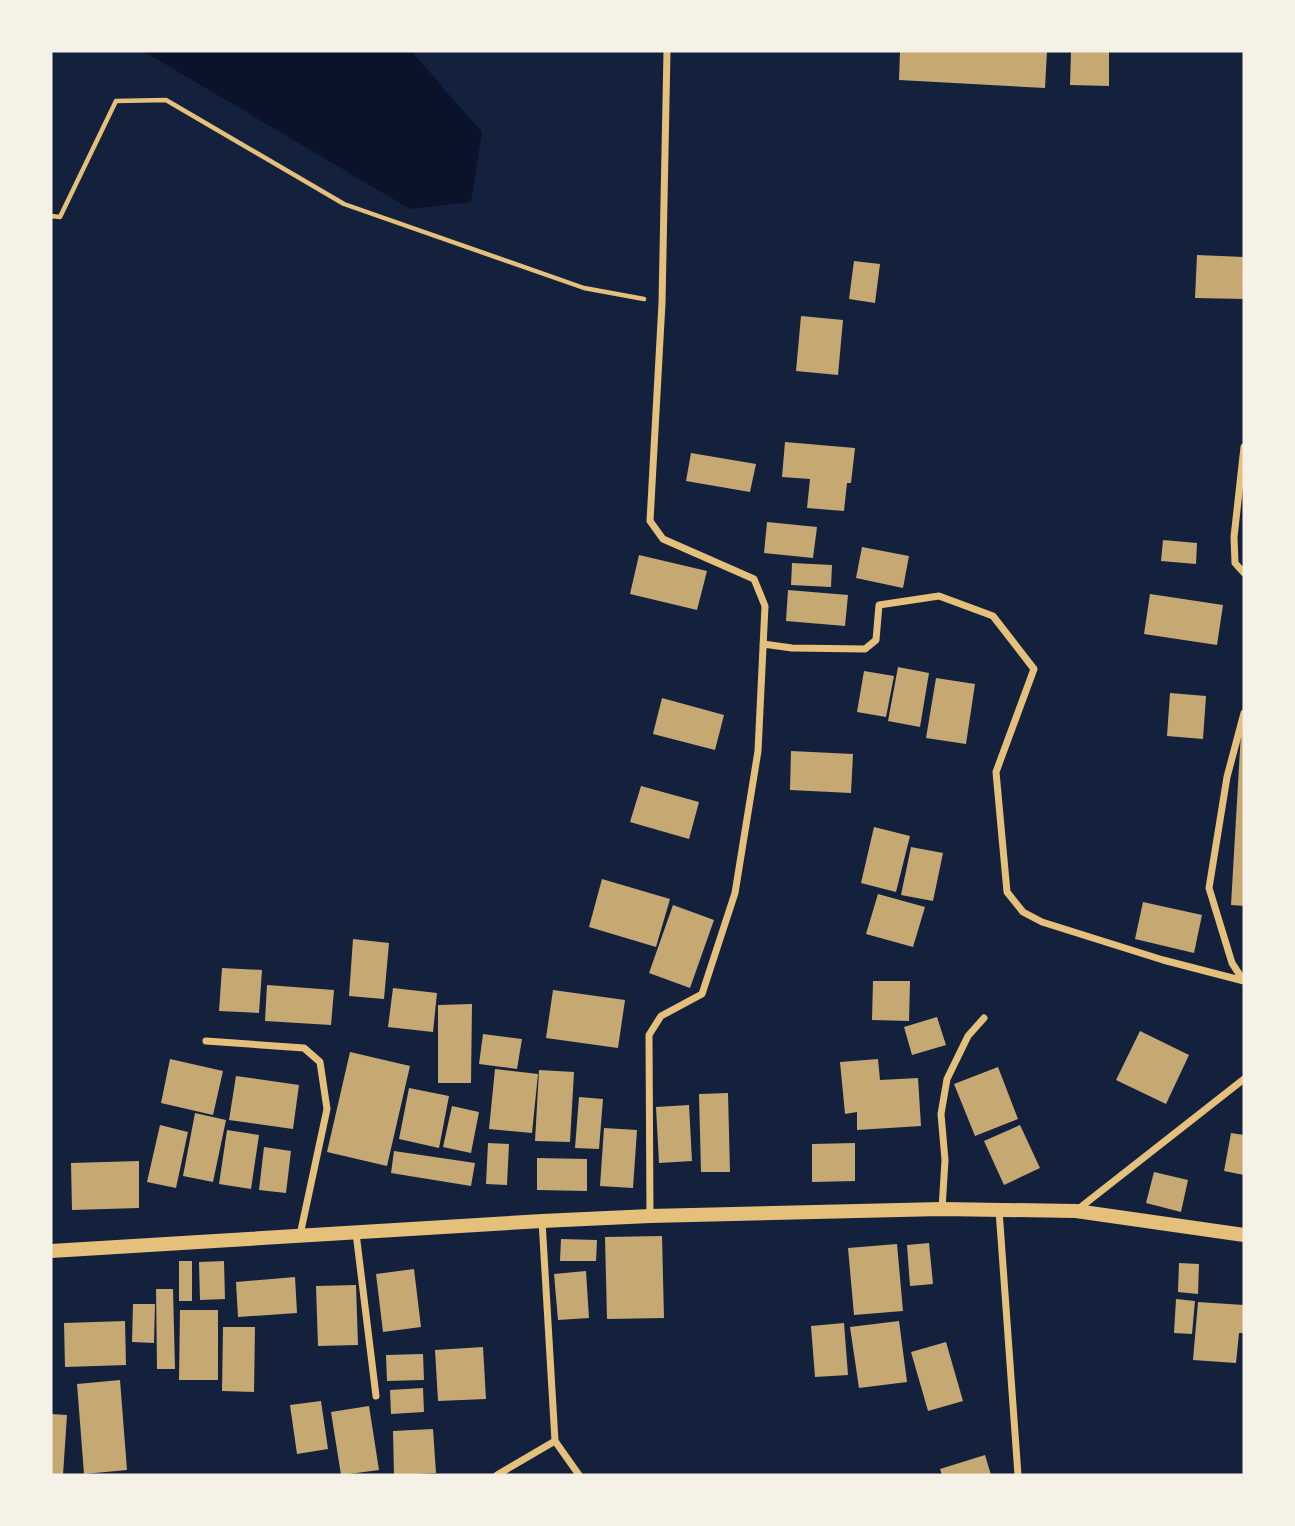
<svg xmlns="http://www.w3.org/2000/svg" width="1295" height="1526" viewBox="0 0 1295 1526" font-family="Rubik,sans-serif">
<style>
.water{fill:#0b132b}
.building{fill:#c6a872}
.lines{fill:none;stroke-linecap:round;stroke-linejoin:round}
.path{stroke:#e5c07b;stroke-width:4.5}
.minor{stroke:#e5c07b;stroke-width:7}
.secondary{stroke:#e5c07b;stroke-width:14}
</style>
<rect width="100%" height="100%" fill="#14213d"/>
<!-- water -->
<path class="water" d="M143 51H411L482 132 471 202 410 209Z"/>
<!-- building -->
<path class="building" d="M900 51H1047L1045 88 899 80Z
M1071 51H1109V86L1070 85Z
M1197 255 1244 257V299L1195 298Z
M854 261 880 264 875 303 849 299Z
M801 316 843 320 838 375 796 371Z
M785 442 855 448 851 483H847L844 511 807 508 810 479 782 477Z
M691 453 756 464 750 492 686 481Z
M767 522 817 527 813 558 764 553Z
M1163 540 1197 543 1196 564 1161 561Z
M862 547 909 556 903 588 856 578Z
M639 555 707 571 697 610 630 594Z
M792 563 832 565 831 587 791 585Z
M788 590 848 595 845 626 786 621Z
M1150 594 1223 605 1217 645 1144 634Z
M898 667 929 673 920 727 888 721Z
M864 671 894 676 886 717 857 712Z
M936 678 975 684 966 744 926 738Z
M1170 693 1206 696 1203 739 1167 736Z
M662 698 724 715 715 750 653 734Z
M1241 732H1244V906L1231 905Z
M791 751 853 754 851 793 790 790Z
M641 786 699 802 689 839 630 822Z
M874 827 910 836 896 892 861 883Z
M911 847 943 853 933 901 901 895Z
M602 879 670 899 656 947 589 927Z
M878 894 925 907 913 947 866 934Z
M1143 902 1202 915 1194 953 1135 939Z
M673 905 714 920 690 988 649 973Z
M353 939 389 943 384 999 349 996Z
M222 968 262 970 259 1013 219 1011Z
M873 981H910L909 1021 872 1020Z
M267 985 334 990 331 1025 265 1021Z
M393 988 437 993 433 1032 388 1027Z
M553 990 625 1000 618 1048 546 1038Z
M472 1004 471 1083H438V1005Z
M937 1017 946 1045 912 1055 904 1027Z
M1140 1031 1189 1055 1166 1104 1116 1080Z
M483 1034 522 1039 517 1069 479 1064Z
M350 1052 410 1066 387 1166 327 1152Z
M170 1059 223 1071 213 1115 161 1103Z
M878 1059 880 1080 918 1078 921 1126 857 1130V1112L845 1114 840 1062Z
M998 1067 1018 1119 975 1136 954 1084Z
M495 1069 538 1074 532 1133 489 1129Z
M539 1070 574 1072 570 1142 535 1141Z
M236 1076 299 1085 293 1129 229 1120Z
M409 1088 449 1096 439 1148 399 1139Z
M728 1093 730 1172H701L699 1094Z
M579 1097 603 1099 599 1149 575 1148Z
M689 1105 692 1161 659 1163 656 1107Z
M452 1106 479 1112 471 1153 443 1147Z
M195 1113 226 1120 213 1182 183 1176Z
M160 1125 188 1132 176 1188 147 1182Z
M1020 1125 1040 1168 1004 1185 984 1141Z
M604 1128 637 1130 633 1188 600 1186Z
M227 1130 259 1135 251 1189 219 1184Z
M1231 1133 1244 1135V1175L1224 1171Z
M488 1143 509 1144 507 1185 486 1184Z
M855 1143V1181L812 1182V1144Z
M264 1147 291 1151 286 1193 259 1190Z
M394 1151 475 1163 471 1186 391 1173Z
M537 1158 587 1159V1191L537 1190Z
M139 1161V1208L72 1210 71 1163Z
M1154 1172 1188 1180 1181 1212 1146 1203Z
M662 1236 664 1318 607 1319 605 1237Z
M561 1239 597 1240 596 1261H560Z
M929 1243 933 1284 910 1286 907 1245Z
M897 1244 903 1311 854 1315 848 1248Z
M179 1261H192V1301H179Z
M224 1261 225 1299 200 1300 199 1262Z
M1179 1263 1199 1264 1198 1294 1178 1292Z
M414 1269 421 1327 383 1332 376 1274Z
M586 1271 589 1318 558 1320 554 1274Z
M295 1277 297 1313 238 1317 236 1282Z
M356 1285 358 1345 318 1346 316 1286Z
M156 1289H173L175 1369H157Z
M1176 1299 1195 1301 1192 1334 1174 1333Z
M1198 1302 1244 1305V1333H1239L1236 1363 1193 1360Z
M133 1304H155L154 1343 132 1342Z
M180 1310H218V1380H179Z
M125 1321 126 1365 65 1367 64 1323Z
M899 1321 907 1382 859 1388 850 1327Z
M844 1323 848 1375 815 1377 811 1326Z
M223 1327H255L254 1392 222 1391Z
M946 1342 963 1401 928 1411 911 1352Z
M483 1347 486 1399 438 1401 435 1350Z
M423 1354 424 1380 387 1381 386 1355Z
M120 1380 127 1470 84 1474 77 1384Z
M423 1388 424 1412 391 1414 390 1390Z
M321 1401 328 1449 297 1454 290 1405Z
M369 1406 379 1470 341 1475 331 1412Z
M51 1414 67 1415 63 1475H51Z
M433 1429 436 1473 394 1475 393 1431Z
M985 1455 991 1475H942L940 1469Z"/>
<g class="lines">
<!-- path -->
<path class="path" d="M51 216 60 217 116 101 166 100 344 204 584 288 644 299"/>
<!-- minor -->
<path class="minor" d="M1244 447 1234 537 1235 563 1244 573
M763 644 792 648 865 649 876 640 879 605 939 596 993 616 1034 669 996 772 1007 892 1023 912 1042 922 1163 960 1244 981
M1243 980 1232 963 1209 888 1227 777 1244 713
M206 1041 304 1048 320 1062 327 1109 300 1235
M942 1209 945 1160 941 1114 947 1079 968 1036 984 1018
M999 1210 1018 1475
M1077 1210 1244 1079
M650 1216 649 1035 661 1016 702 994 735 893 758 751 765 606 754 579 663 539 650 521 662 303 667 51
M542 1221 555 1441 579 1475
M356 1233 376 1396
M497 1475 555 1441"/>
<!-- secondary -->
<path class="secondary" d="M51 1251 542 1221 650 1216 942 1209 1076 1211 1244 1235"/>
</g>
<!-- border -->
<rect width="1295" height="1526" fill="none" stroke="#f6f1e7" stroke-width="105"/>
</svg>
